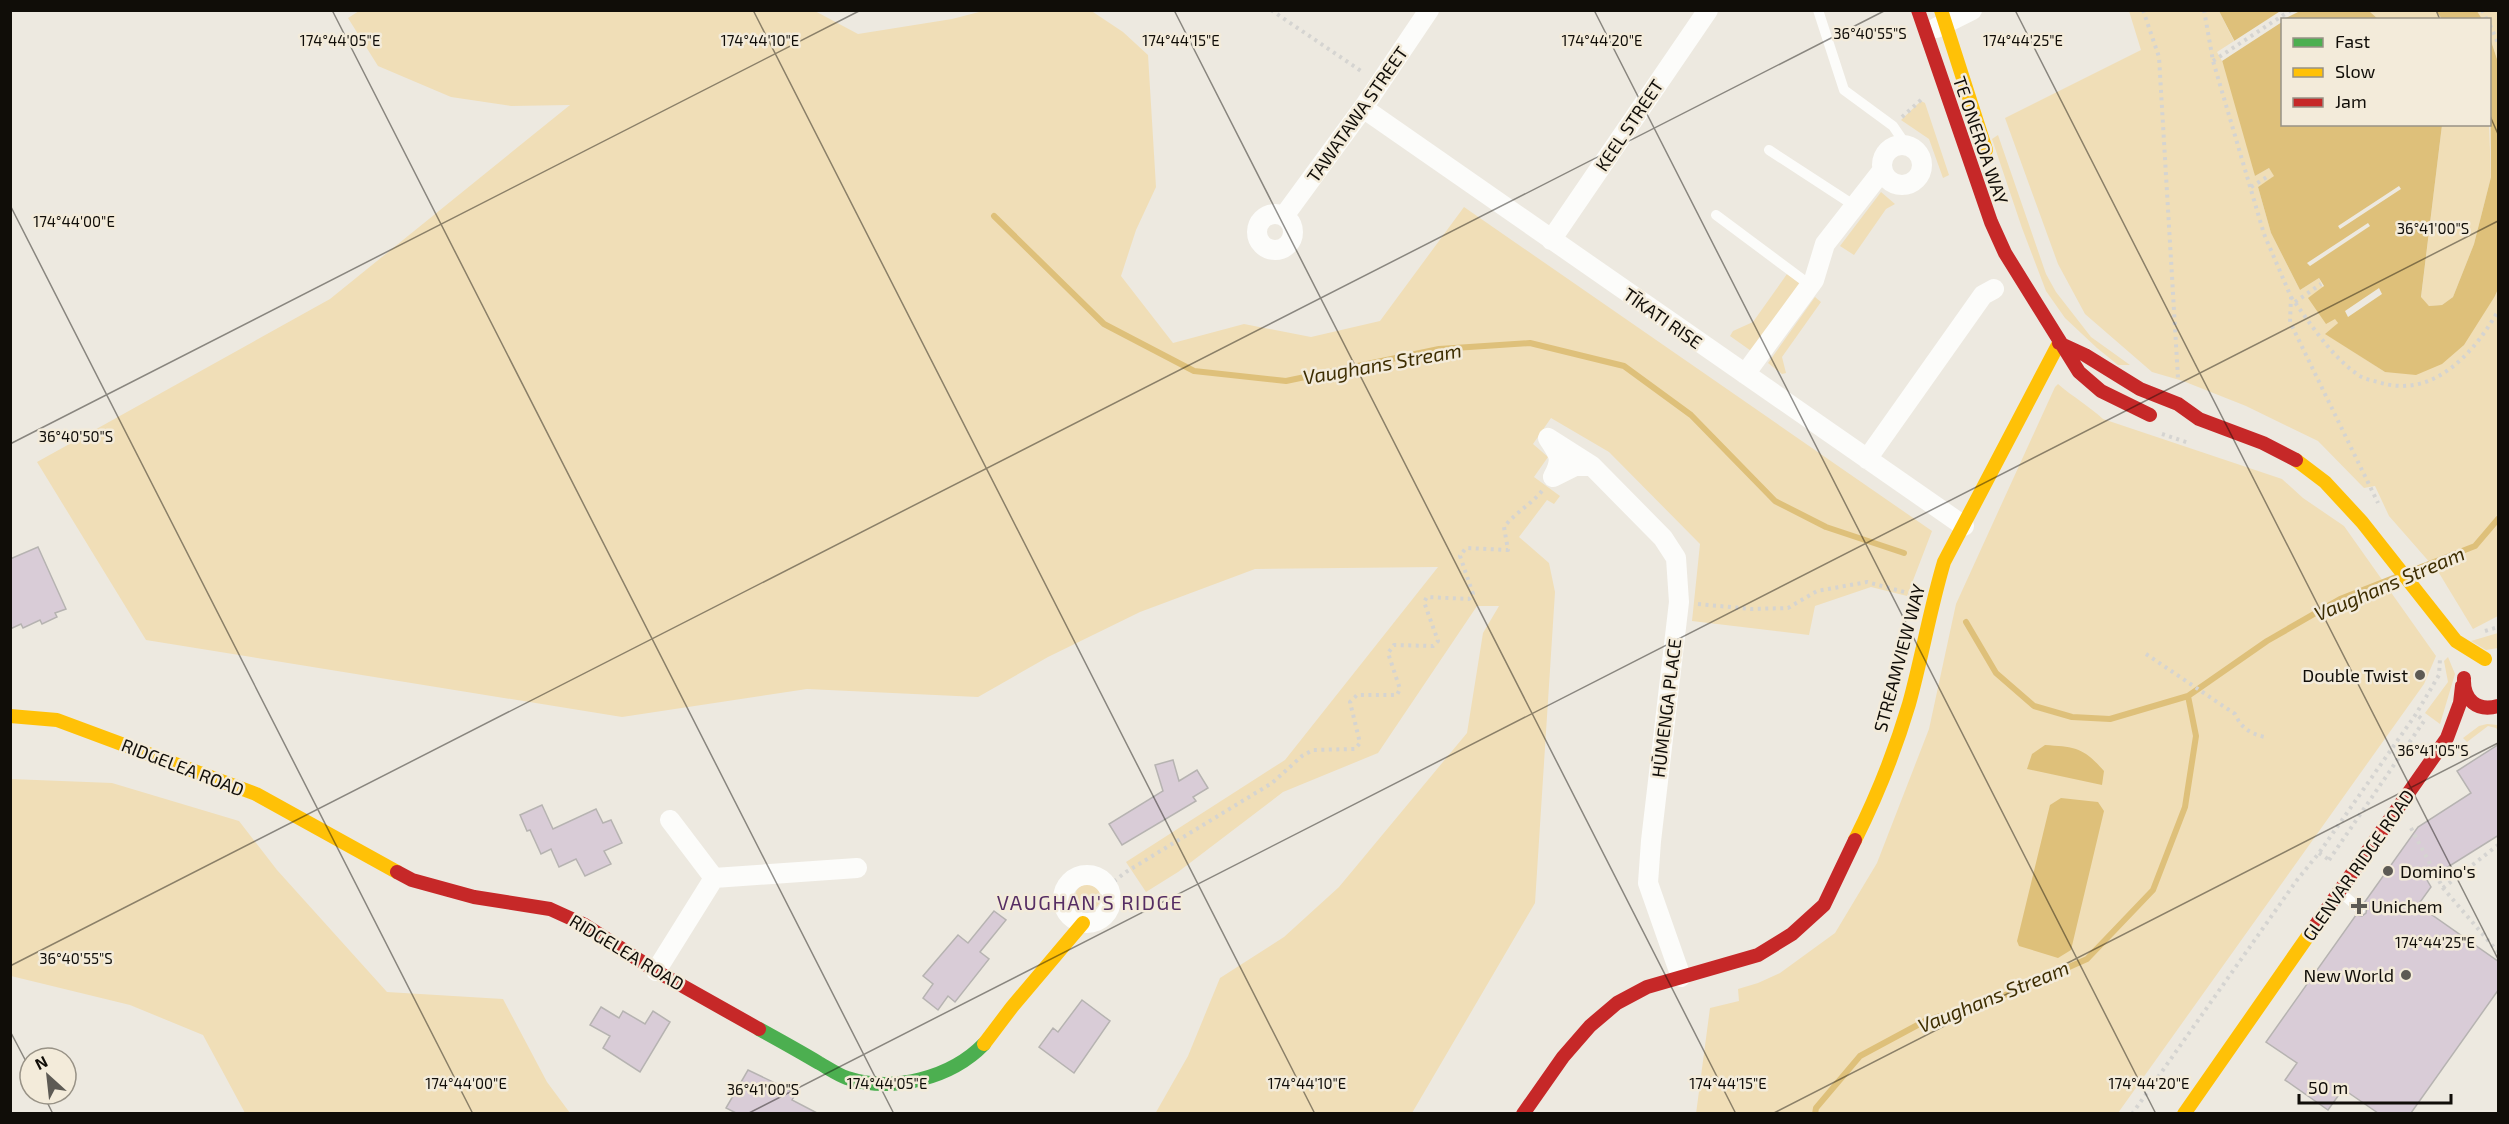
<svg xmlns="http://www.w3.org/2000/svg" width="2509" height="1124" viewBox="0 0 2509 1124" font-family="'Exo 2',sans-serif">
<style>
.green{fill:#f0deb7}
.water{fill:#dec07a}
.pier{fill:#ede9e0}
.lines{fill:none;stroke-linecap:round;stroke-linejoin:round}
.stream{stroke:#dec07a;stroke-width:6}
.building{fill:#d9ccd7;stroke:#b6b3b1;stroke-width:1.5}
.path{stroke:#d5d4d1;stroke-width:4;stroke-dasharray:3 4.5;stroke-linecap:butt}
.lane{stroke:#fcfcfa;stroke-width:10}
.street{stroke:#fcfcfa;stroke-width:20}
.fast{stroke:#4caf50;stroke-width:14}
.slow{stroke:#ffc107;stroke-width:14}
.jam{stroke:#c62828;stroke-width:14}
.ticks{fill:none;stroke:#100d08;stroke-width:1.5;stroke-opacity:0.45}
.poi-dot{fill:#5d5a54;stroke:#f3ebda;stroke-width:2}
.labels{text-anchor:middle;dominant-baseline:central;stroke-width:5;stroke-linejoin:round;paint-order:stroke}
.street-label{font-size:18px;fill:#100d08;stroke:#f3ebda}
.poi-label{font-size:18px;fill:#100d08;stroke:#f3ebda;text-anchor:end}
.water-label{font-size:20px;font-style:italic;fill:#3d2d01;stroke:#f3ebda}
.neighbourhood-label{font-size:20px;letter-spacing:1.5px;fill:#552d63;stroke:#f3ebda}
.ticks-label{font-size:15px;text-anchor:middle;fill:#100d08;stroke:#f3ebda;stroke-width:5;stroke-linejoin:round;paint-order:stroke}
</style>
<rect width="100%" height="100%" fill="#ede9e0"/>
<!-- green -->
<path class="green" d="M813 10 858 34 952 19 983 11 1090 10 1123 32 1148 55 1156 187 1136 230 1121 276 1173 343 1244 324 1311 337 1380 321 1464 207 1932 531 1907 596 1871 587 1815 606 1809 635 1692 621 1700 544 1609 452 1551 418 1533 444 1548 457 1534 477 1560 496 1554 504 1547 500 1519 537 1549 563 1555 592 1535 903 1412 1113 1155 1114 1188 1056 1220 978 1284 937 1339 887 1467 733 1483 633 1499 606H1477L1378 753 1283 792 1178 872 1146 892 1126 862 1285 760 1438 567 1255 569 1140 612 1048 657 978 697 807 689 622 717 146 640 37 462 330 299 570 105 511 106 451 97 378 66 348 18 359 11Z
M2129 11H2219L2235 43 2255 176 2269 168 2275 176 2258 187 2271 233 2300 290 2319 278 2338 323 2326 334 2385 372 2495 296 2498 289V616L2473 629 2439 573 2389 516 2375 486 2364 488 2318 441 2246 406 2183 381 2152 372 2085 314 2058 264 2005 118 2141 50Z
M2369 11H2436L2442 19H2378Z
M2477 11H2498V62L2490 38V20L2482 19Z
M1921 101 1925 103 1949 175 1943 178 1929 139 1901 120Z
M2442 125H2489L2491 177 2474 244 2453 297 2442 305 2429 306 2421 298Z
M1998 135 2046 274 2056 292 2091 337 2130 365H2118L2097 348 2065 318 2046 291 2022 228 1992 139Z
M1881 192 1895 204 1886 209 1854 255 1840 246Z
M1787 274 1802 285 1754 353 1730 336 1733 331 1753 322Z
M1815 297 1821 302 1782 357 1786 373 1782 374 1768 363Z
M2058 384C2073 397 2089 406 2103 419L2282 479 2303 498 2344 526 2436 656 2424 684 2118 1113 1696 1114 1710 1008 1739 1001 1738 989 1758 983 1780 973 1835 933 1877 863 1929 729 1956 604 2055 387Z
M2498 633V648L2486 650 2471 641Z
M2448 657 2455 674 2440 724 2425 713 2448 682 2444 661Z
M2487 724 2498 725V731L2496 728 2488 726 2467 742 2463 738 2479 726Z
M11 779 112 783 239 821 277 870 387 992 503 999 547 1082 570 1113H245L203 1035 130 1005 11 976Z
M1075 897a13 13 0 1 1 26 0a13 13 0 1 1-26 0Z"/>
<!-- water -->
<path class="water" d="M2219 11H2369L2378 19 2282 20V124L2442 125 2421 297 2429 306 2442 305 2453 297 2474 244 2491 177 2490 38 2498 62V289L2495 296 2464 345 2442 364 2416 375 2385 372 2325 334 2338 323 2335 319 2326 324 2308 298 2324 286 2319 278 2300 290 2271 233 2258 187 2274 176 2269 168 2255 176 2220 53 2235 42Z
M2436 11H2477L2482 19H2442Z
M2045 745C2075 747 2083 747 2104 771L2102 785 2027 769 2032 754Z
M2061 798 2098 802 2104 811 2071 950 2058 958 2019 946 2017 941 2050 805Z"/>
<!-- pier -->
<path class="pier" d="M2282 10 2300 11 2282 20V22L2222 61 2217 52Z
M2399 186 2401 189 2340 229 2338 226Z
M2368 223 2370 226 2310 266 2307 263Z
M2379 288 2382 294 2348 317 2345 311Z"/>
<g class="lines">
<!-- stream -->
<path class="stream" d="M994 216 1104 324 1194 371 1286 381 1439 349 1530 343 1624 366 1691 415 1775 501 1826 527 1904 553
M2411 571 2475 546 2498 519
M1966 622 1996 673 2034 706 2072 717 2110 719 2188 696 2267 641 2340 599 2396 577
M1815 1114 1816 1108 1860 1056 1925 1021 2008 994 2087 959 2153 890 2185 807 2196 736 2188 696"/>
</g>
<!-- building -->
<path class="building" d="M38 547 66 609 55 613 57 617 42 624 40 620 23 628 21 624 10 629V559Z
M2499 744V835L2427 880 2431 887 2418 905 2499 962V989L2411 1113H2378L2343 1089 2328 1110 2285 1080 2297 1063 2266 1042 2356 915 2362 916 2366 913 2367 907 2364 903 2418 827 2471 793 2457 771Z
M1173 760 1179 781 1197 770 1208 788 1193 797 1196 801 1122 845 1109 824 1163 791 1155 765Z
M542 805 553 829 596 809 603 823 611 820 622 843 604 851 611 864 585 876 576 859 559 867 551 849 541 854 530 830 527 831 520 815Z
M994 911 1006 920 980 952 989 959 955 1002 948 996 938 1010 923 998 933 984 923 976 958 935 968 943Z
M1082 1000 1110 1021 1074 1073 1039 1047 1053 1028 1058 1032Z
M601 1007 619 1018 623 1011 645 1024 653 1011 670 1022 640 1072 603 1048 610 1036 590 1025Z
M748 1070 796 1093 792 1100 817 1113H736L726 1108Z"/>
<g class="lines">
<!-- path -->
<path class="path" d="M1271 10 1364 73
M2143 10 2159 57 2178 378
M2204 10 2213 61 2264 234 2291 297 2290 322 2378 503
M2482 10 2487 20
M2490 25 2498 43
M2213 61 2291 10
M1902 117 1923 98
M2251 187 2270 175
M2291 297C2311 324 2329 354 2357 374 2363 379 2371 380 2378 382 2433 400 2474 353 2498 311
M2295 302 2321 284
M2162 434 2189 443
M1698 604 1751 609 1788 608 1817 591 1867 582 1912 594
M2485 631 2498 627
M2146 654 2235 714C2241 728 2251 734 2265 737
M2411 828 2443 888 2498 952
M2319 853 2331 861
M2329 860 2424 721 2416 714
M1108 886 1126 872 1272 783 1302 756 1313 750 1355 749 1360 743 1350 702 1357 695H1397L1400 689 1388 653 1394 645 1433 646 1438 641 1424 602 1427 597 1469 599 1473 594 1460 556 1466 548 1508 550 1504 527C1515 513 1530 505 1542 491
M2443 888 2498 845
M2132 1114 2297 880 2319 853 2416 714 2439 675 2440 659"/>
<!-- lane -->
<path class="lane" d="M1818 10 1844 90 1893 126 1906 145
M1769 150 1855 206
M1716 215 1810 285
M2340 892 2360 909"/>
<!-- street -->
<path class="street" d="M1936 28 1972 10
M1363 108 1964 526
M1882 165a20 20 0 1 1 40 0a20 20 0 1 1-40 0Z
M1257 232a18 18 0 1 1 36 0a18 18 0 1 1-36 0Z
M1284 216 1363 108 1429 10
M1551 240 1708 10
M1745 374 1814 280 1825 244 1882 171
M1867 459 1983 295 1994 289
M1592 466H1575L1553 477C1563 458 1559 455 1548 438L1592 466 1663 538 1676 558 1679 602 1651 841 1648 883 1681 977
M670 820 714 878 857 868
M1063 899a24 24 0 1 1 48 0a24 24 0 1 1-48 0Z
M656 971 714 878"/>
<!-- fast -->
<path class="fast" d="M759 1029C779 1040 799 1051 819 1063 828 1068 838 1075 847 1078 893 1093 951 1078 984 1044"/>
<!-- slow -->
<path class="slow" d="M1941 10 1986 150
M2296 460 2325 482 2362 522 2456 641 2485 659
M10 716 57 720 256 794 397 872
M1855 840C1877 796 1895 751 1909 704 1922 657 1930 609 1944 562L2059 343
M984 1044 1012 1007 1083 923
M2184 1114 2315 926"/>
<!-- jam -->
<path class="jam" d="M1918 10 1991 222 2005 253 2079 372 2101 391 2150 415
M2059 343 2085 355 2140 389 2178 404 2199 419 2263 443 2296 460
M2464 678C2463 700 2477 712 2498 706
M397 872 412 880 474 897 550 909 583 924 656 971 759 1029
M2315 926 2447 738 2460 703 2462 686
M1523 1114 1563 1057 1590 1026 1617 1003 1647 987 1758 955 1792 934 1824 905 1855 840"/>
</g>
<!-- ticks -->
<path class="ticks" d="M332 10 894 1114M753 10 1315 1114M1174 10 1736 1114M1594 10 2156 1114M2015 10 2498 959M2436 10 2440 20M2490 116 2498 134M10 205 473 1114M10 444 861 10M10 966 1886 10M10 1031 30 1069M43 1094 53 1114M747 1114 2498 221M1772 1114 2498 743"/>
<!-- markers -->
<g class="poi-dot">
<circle cx="2420" cy="675" r="6"/>
<circle cx="2388" cy="871" r="6"/>
<path d="M2356 897h6v6h6v6h-6v6h-6v-6h-6v-6h6z"/>
<circle cx="2406" cy="975" r="6"/>
</g>
<g class="labels">
<!-- street labels -->
<g class="street-label">
<text transform="translate(1357 114) rotate(-55)">TAWATAWA STREET</text>
<text transform="translate(1629 125) rotate(-56)">KEEL STREET</text>
<text transform="translate(1981 140) rotate(71)">TE ONEROA WAY</text>
<text transform="translate(1663 318) rotate(35)">TĪKATI RISE</text>
<text transform="translate(1899 658) rotate(-75)">STREAMVIEW WAY</text>
<text transform="translate(1666 708) rotate(-83)">HŪMENGA PLACE</text>
<text transform="translate(183 767) rotate(21)">RIDGELEA ROAD</text>
<text transform="translate(2358 865) rotate(-55)">GLENVAR RIDGE ROAD</text>
<text transform="translate(627 952) rotate(31)">RIDGELEA ROAD</text>
</g>
<!-- poi labels -->
<g class="poi-label">
<text x="2408" y="675">Double Twist</text>
<text x="2400" y="871" text-anchor="start">Domino's</text>
<text x="2371" y="906" text-anchor="start">Unichem</text>
<text x="2394" y="975">New World</text>
</g>
<!-- water labels -->
<g class="water-label">
<text transform="translate(1382 363) rotate(-10)">Vaughans Stream</text>
<text transform="translate(2389 583) rotate(-23)">Vaughans Stream</text>
<text transform="translate(1993 996) rotate(-22)">Vaughans Stream</text>
</g>
<!-- neighbourhood labels -->
<g class="neighbourhood-label">
<text x="1090" y="902">VAUGHAN'S RIDGE</text>
</g>
</g>
<g class="ticks-label">
<text x="1870" y="39">36°40'55"S</text>
<text x="340" y="46">174°44'05"E</text>
<text x="760" y="46">174°44'10"E</text>
<text x="1181" y="46">174°44'15"E</text>
<text x="1602" y="46">174°44'20"E</text>
<text x="2023" y="46">174°44'25"E</text>
<text x="74" y="227">174°44'00"E</text>
<text x="2433" y="234">36°41'00"S</text>
<text x="76" y="442">36°40'50"S</text>
<text x="2433" y="756">36°41'05"S</text>
<text x="2435" y="948">174°44'25"E</text>
<text x="76" y="964">36°40'55"S</text>
<text x="466" y="1089">174°44'00"E</text>
<text x="887" y="1089">174°44'05"E</text>
<text x="1307" y="1089">174°44'10"E</text>
<text x="1728" y="1089">174°44'15"E</text>
<text x="2149" y="1089">174°44'20"E</text>
<text x="763" y="1095">36°41'00"S</text>
</g>
<!-- border -->
<rect width="2509" height="1124" fill="none" stroke="#100d08" stroke-width="24"/>
<!-- legend -->
<rect x="2281" y="18" width="210" height="108" fill="#f3ebda" stroke="#989286" stroke-width="1.5"/>
<rect x="2293" y="38" width="30" height="9" fill="#4caf50" stroke="#989286" stroke-width="1.5"/>
<text x="2335" y="48" font-size="18" fill="#100d08">Fast</text>
<rect x="2293" y="68" width="30" height="9" fill="#ffc107" stroke="#989286" stroke-width="1.5"/>
<text x="2335" y="78" font-size="18" fill="#100d08">Slow</text>
<rect x="2293" y="98" width="30" height="9" fill="#c62828" stroke="#989286" stroke-width="1.5"/>
<text x="2335" y="108" font-size="18" fill="#100d08">Jam</text>
<!-- north arrow -->
<g transform="translate(48 1076) rotate(333)"><circle r="28" fill="#f3ebda" stroke="#989286" stroke-width="1.5"/>
<path d="M0-4.5L10 22L0 15L-10 22Z" fill="#5d5a54"/>
<text y="-9" font-size="16" font-weight="bold" text-anchor="middle" fill="#100d08">N</text>
</g>
<!-- scale -->
<path d="M2299 1094v9h152v-9" fill="none" stroke="#100d08" stroke-width="3"/>
<text x="2308" y="1094" font-size="18" fill="#100d08" stroke="#f3ebda" stroke-width="4.5" paint-order="stroke">50 m</text>
</svg>
